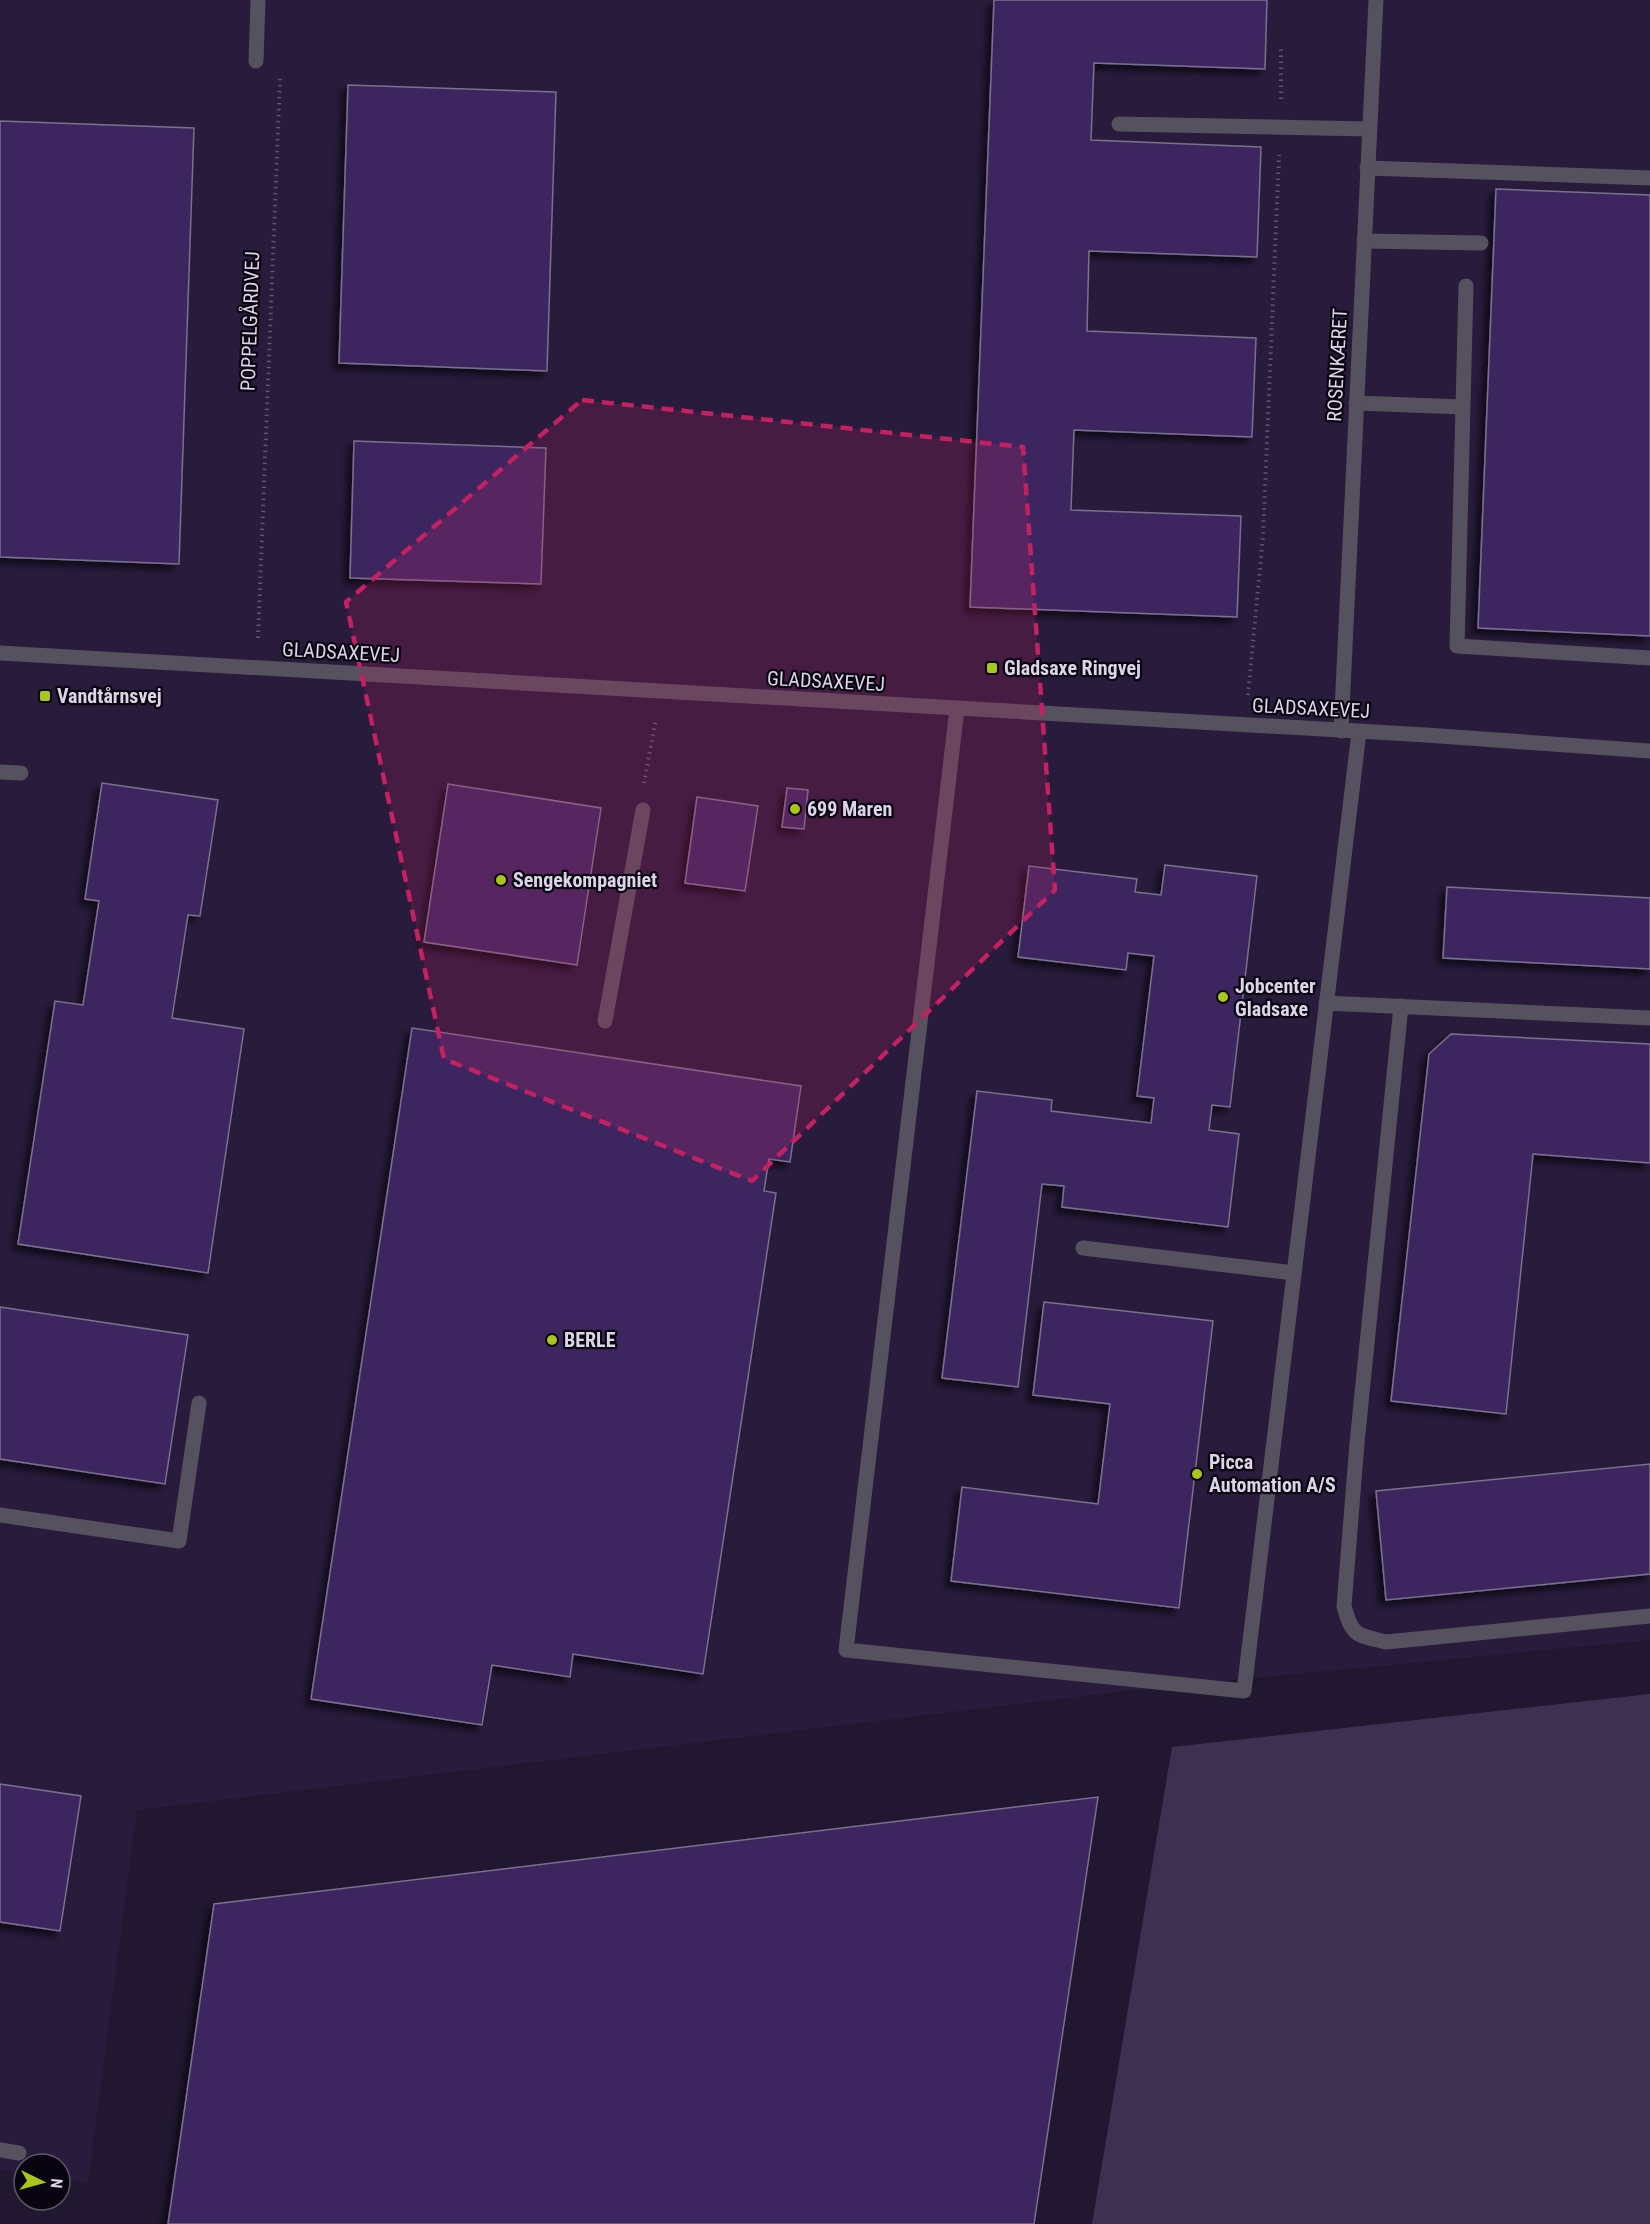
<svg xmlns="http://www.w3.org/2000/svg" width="1650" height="2224" viewBox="0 0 1650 2224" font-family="'Roboto Condensed',sans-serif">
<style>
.built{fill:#281b3b}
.green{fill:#3d3152}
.building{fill:#3e285e;stroke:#7a6f8f;stroke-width:1.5;filter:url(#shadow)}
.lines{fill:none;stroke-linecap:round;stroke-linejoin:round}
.path{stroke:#60576e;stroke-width:4;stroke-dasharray:1.5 4.5;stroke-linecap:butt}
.service{stroke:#55515e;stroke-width:15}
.minor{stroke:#55515e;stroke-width:15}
.tertiary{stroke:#55515e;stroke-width:15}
.marked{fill:#c32162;fill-opacity:0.2;stroke:#c32162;stroke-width:4.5;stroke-dasharray:12 8;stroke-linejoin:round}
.poi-dot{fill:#a9c71a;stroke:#090510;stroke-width:2}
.labels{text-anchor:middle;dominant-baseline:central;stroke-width:4.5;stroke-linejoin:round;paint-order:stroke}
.street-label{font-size:20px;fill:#dbd5e7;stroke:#090510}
.poi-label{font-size:20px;font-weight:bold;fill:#dbd5e7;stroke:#090510;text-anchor:start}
</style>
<defs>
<filter id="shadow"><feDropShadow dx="-5.5" dy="5.5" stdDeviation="3" flood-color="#0009"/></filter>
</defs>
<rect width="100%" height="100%" fill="#211730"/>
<!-- built -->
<path class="built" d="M0 0H1650V1640L1151 1688 137 1810 88 2183 60 2178V2164H24V2173L0 2169Z"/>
<!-- green -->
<path class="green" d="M1650 1694V2224H1092L1172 1747Z"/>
<!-- building -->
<path class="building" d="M994 0H1267L1265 69 1094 63 1091 140 1261 147 1257 257 1089 251 1087 331 1256 338 1252 437 1074 430 1071 510 1241 516 1237 617 970 607Z
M348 85 556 92 547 371 339 363Z
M0 121 194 128 179 564 0 557Z
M1496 189 1650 195V636L1478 628Z
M354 441 546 448 541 584 350 578Z
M102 783 218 800 200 916 188 915 172 1018 244 1029 208 1273 18 1244 55 1001 83 1005 99 901 85 899Z
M448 784 601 808 577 965 424 942Z
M787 788 808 790 804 829 782 827Z
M697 797 758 806 745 891 685 883Z
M1165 865 1257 876 1230 1107 1212 1105 1209 1130 1239 1134 1228 1227 1062 1207 1064 1186 1042 1184 1018 1387 942 1378 977 1091 1052 1100 1051 1111 1151 1123 1154 1098 1137 1096 1154 956 1128 953 1126 970 1018 957 1029 866 1137 879 1135 892 1161 895Z
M1447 887 1650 898V969L1443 958Z
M412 1028 801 1086 790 1162 769 1159 764 1191 776 1193 703 1674 573 1654 570 1677 492 1665 482 1725 311 1699Z
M1451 1034 1650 1044V1163L1533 1154 1506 1414 1391 1401 1429 1054Z
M1044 1302 1213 1321 1179 1608 951 1581 962 1487 1098 1504 1110 1404 1033 1395Z
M0 1307 188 1335 165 1484 0 1459Z
M1650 1464V1574L1386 1600 1376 1491Z
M0 1784 81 1796 60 1931 0 1922Z
M1098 1797 1034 2224H168L214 1904Z"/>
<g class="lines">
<!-- path -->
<path class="path" d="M1281 99V49
M258 638 280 78
M1248 695 1263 536 1279 155
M644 783 656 719"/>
<!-- service -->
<path class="service" d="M1119 124 1369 129
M1367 168 1650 178
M1364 241 1481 243
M1466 286 1457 646 1650 658
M1356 403 1463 407
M957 709 846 1650 1244 1691 1359 732
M0 772 21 773
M1326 1003 1650 1018
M1401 1006 1357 1443 1344 1606C1352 1636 1356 1635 1386 1642L1650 1616
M605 1021 643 810
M1083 1248 1294 1273
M0 1515 179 1541 199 1403
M0 2150 19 2153"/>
<!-- minor -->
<path class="minor" d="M256 61 258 0
M1341 731 1376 0"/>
<!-- tertiary -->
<path class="tertiary" d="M0 653 1426 735 1650 751"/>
</g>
<!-- marked area -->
<path class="marked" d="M582 400 1023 447 1055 890 752 1181 444 1059 346 602Z"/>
<!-- markers -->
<g class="poi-dot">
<rect x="986" y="662" width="12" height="12" rx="3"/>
<rect x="39" y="690" width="12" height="12" rx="3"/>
<circle cx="795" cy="809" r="6"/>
<circle cx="501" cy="880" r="6"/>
<circle cx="1223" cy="997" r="6"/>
<circle cx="552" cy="1340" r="6"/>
<circle cx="1197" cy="1474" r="6"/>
</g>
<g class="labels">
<!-- street labels -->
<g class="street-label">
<text transform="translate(250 321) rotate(-88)">POPPELGÅRDVEJ</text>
<text transform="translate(1337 365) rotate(-87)">ROSENKÆRET</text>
<text transform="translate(341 652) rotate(3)">GLADSAXEVEJ</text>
<text transform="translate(826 681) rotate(3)">GLADSAXEVEJ</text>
<text transform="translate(1311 708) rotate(3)">GLADSAXEVEJ</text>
</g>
<!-- poi labels -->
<g class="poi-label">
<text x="1004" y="668">Gladsaxe Ringvej</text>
<text x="57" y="696">Vandtårnsvej</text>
<text x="807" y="809">699 Maren</text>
<text x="513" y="880">Sengekompagniet</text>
<text x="1235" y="986">Jobcenter<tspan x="1235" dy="23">Gladsaxe</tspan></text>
<text x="564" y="1340">BERLE</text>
<text x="1209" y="1462">Picca<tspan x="1209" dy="23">Automation A/S</tspan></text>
</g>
</g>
<!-- north arrow -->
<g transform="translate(42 2182) rotate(95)"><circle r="28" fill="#090510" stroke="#5d5866" stroke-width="1.5"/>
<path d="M0-4.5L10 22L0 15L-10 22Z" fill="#a9c71a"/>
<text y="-9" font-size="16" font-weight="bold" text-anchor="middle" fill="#dbd5e7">N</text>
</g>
</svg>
